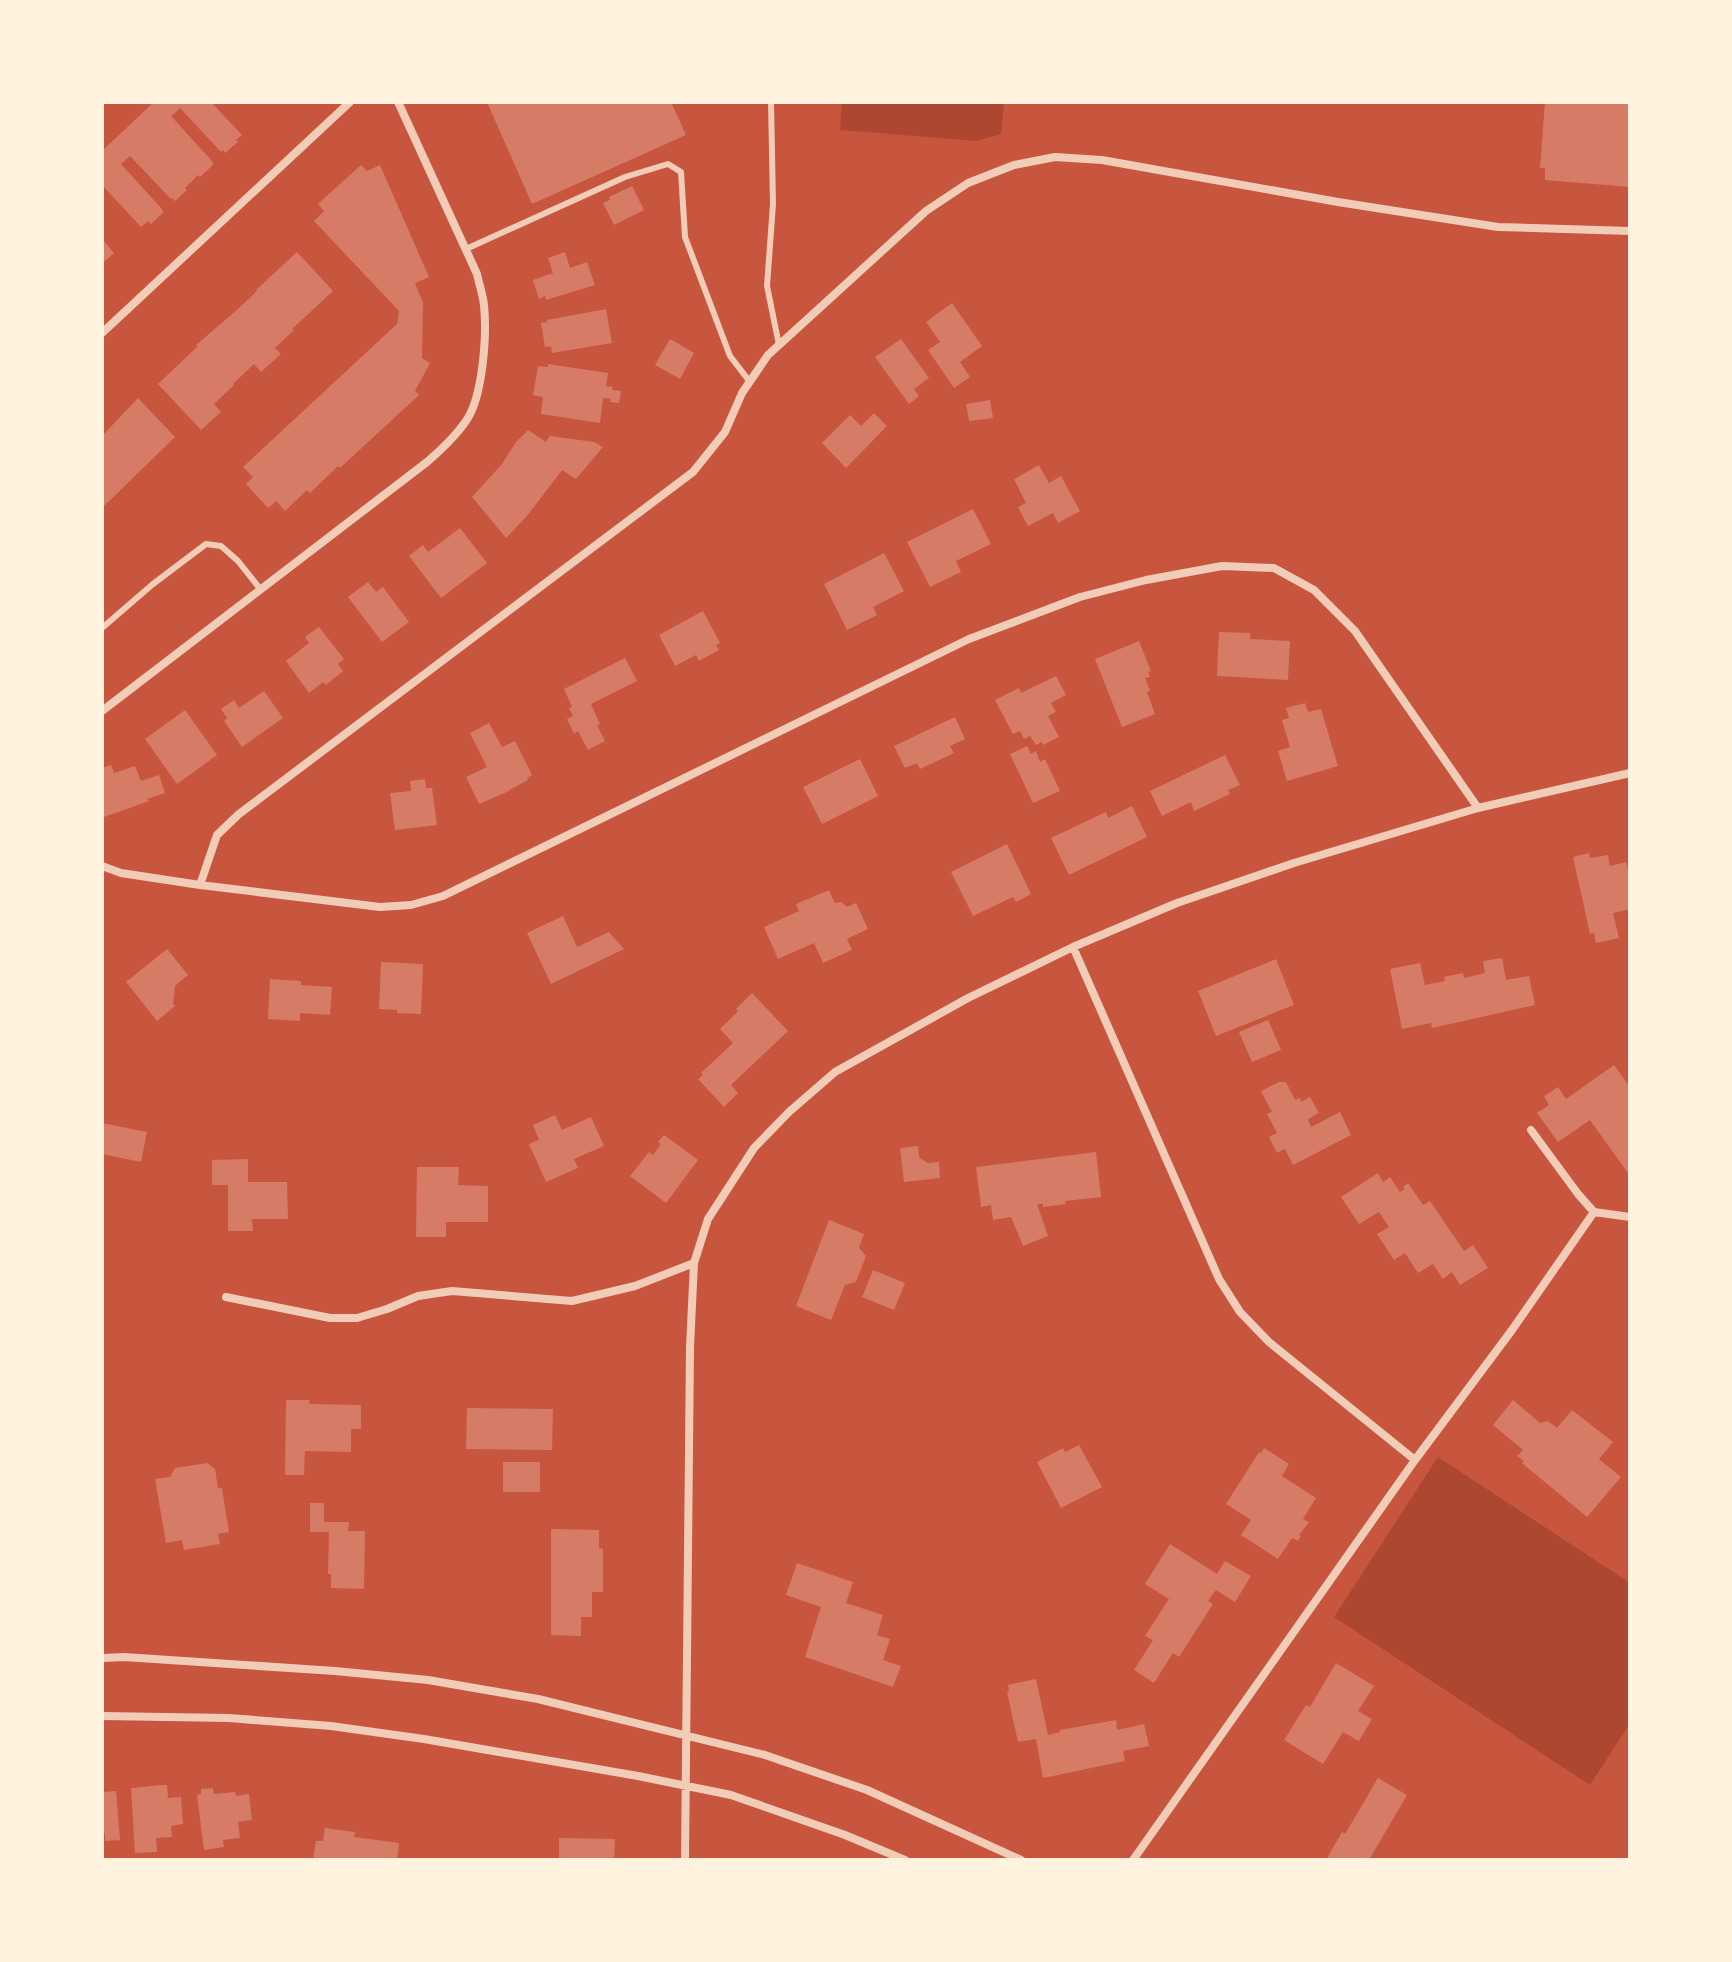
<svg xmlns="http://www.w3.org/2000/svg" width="1732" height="1962" viewBox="0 0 1732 1962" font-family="Jost,sans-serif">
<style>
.green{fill:#ae4732}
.building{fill:#d67c66}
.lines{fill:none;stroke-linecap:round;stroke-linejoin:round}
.service{stroke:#f1ccb7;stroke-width:6}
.minor{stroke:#f1ccb7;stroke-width:8}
</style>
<rect width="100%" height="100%" fill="#c8553d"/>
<!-- green -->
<path class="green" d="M842 102H1004L1001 134 977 141 840 130Z
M1438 1457 1630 1583V1723L1590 1785 1334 1617Z"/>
<!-- building -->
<path class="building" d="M154 102H211L242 135 236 140 238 142 225 153 223 150 221 152 180 108 175 113 171 116 212 161 213 165 200 177 198 175 185 188 187 190 175 201 172 198 171 199 130 156 121 164 162 209 163 213 151 224 148 221 141 227 102 185V151Z
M487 102H568V104L572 102H671L686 135 532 204Z
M1545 102H1630V187L1545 180V168H1540Z
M361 165 367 171 380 165 429 277 415 283 423 303 422 358 430 363 415 391 419 395 340 468 338 466 310 493 307 490 285 511 276 501 268 508 246 484 253 477 243 467 397 324 399 311 314 221 324 211 318 204Z
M632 186 644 210 614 225 603 203 610 200 609 197Z
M102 239 114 253 102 264Z
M297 252 333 291 292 329 294 330 275 348 281 354 261 372 254 364 233 384 234 385 214 404 221 412 201 430 158 384 198 346 196 345 238 309 257 291 256 290Z
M565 252 570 268 587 262 595 285 546 300 545 296 539 299 533 280 553 273 548 258Z
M952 303 982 346 960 362 970 377 954 388 928 350 940 342 926 322Z
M606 309 612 343 552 353 551 346 545 347 541 323 547 322V320Z
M670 339 694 353 680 379 655 365Z
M901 339 929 378 914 389 919 396 909 404 875 357Z
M548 364 608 373 606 386 613 387 612 390 621 391 619 403 610 402 611 399 603 398 600 423 541 414 543 397 533 395 538 366 548 367Z
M138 398 175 437 102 508V436Z
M990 400 993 418 969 421 966 404Z
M874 413 887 426 846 468 822 443 850 415 861 426Z
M528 430 546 442 550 436 594 442 603 447 576 479 562 470 527 516 506 538 472 497 502 464 516 442Z
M1039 465 1049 483 1061 476 1080 511 1058 523 1053 513 1028 526 1018 507 1026 503 1014 479Z
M973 509 991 544 956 561 961 572 930 587 907 542Z
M460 528 487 563 441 598 409 556 423 545 428 552Z
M884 553 904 591 873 607 877 615 847 630 824 584Z
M368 582 376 592 383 587 409 622 382 642 348 597Z
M703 611 720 643 716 645 719 650 699 661 696 655 675 666 659 635Z
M319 627 344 659 338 664 343 671 326 685 323 682 309 693 286 661 309 643 305 637Z
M1219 632 1250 633V639L1290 641 1288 680 1217 676Z
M1139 641 1151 671 1148 672 1150 677 1145 678 1150 691 1147 692 1155 714 1122 727 1095 659Z
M625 658 637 681 591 704 600 724 597 725 605 741 588 750 578 731 574 734 567 719 573 716 569 708 572 707 564 689Z
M1056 676 1066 695 1051 703 1056 712 1048 716 1059 737 1043 745 1042 742 1036 745 1030 736 1024 739 1020 731 1013 734 995 700 1019 688 1021 693Z
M264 691 283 718 242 747 224 721 227 718 221 709 234 700 239 708Z
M1305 703 1308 712 1321 709 1338 766 1287 781 1278 751 1290 747 1282 720 1289 718 1286 708Z
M185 710 217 755 177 784 145 739Z
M955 717 965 739 950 746 954 753 920 769 917 763 905 768 894 746Z
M489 723 502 747 515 741 532 775 527 778 528 780 509 790V791L479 804 466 777 487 767 470 733Z
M1027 746 1031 754 1036 751 1040 762 1045 759 1060 791 1033 803 1010 754Z
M1225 755 1240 785 1228 790 1230 794 1194 811 1191 802 1162 816 1150 791Z
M860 759 878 796 822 824 803 787Z
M111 765 114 773 135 766 141 781 159 775 165 793 147 799 149 801 104 817 102 810V768Z
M425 779 426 788H432L437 825 395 830 390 793 411 791 410 781Z
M1132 806 1147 837 1069 875 1051 838 1106 812 1108 818Z
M1007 844 1031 894 1016 902 1013 897 973 916 951 872Z
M1589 853 1590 858 1608 855 1610 866 1626 862 1630 879V909L1613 913 1619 938 1596 943 1594 933 1590 934 1573 857Z
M829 890 835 903 841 902 847 907 856 903 868 929 847 939 852 950 823 963 814 943 778 959 764 927 799 911 796 904Z
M563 916 577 947 609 932 624 949 551 984 527 933Z
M167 949 188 975 175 986 173 1004 175 1006 157 1021 126 982Z
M1502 958 1506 980 1529 976 1535 1005 1432 1028 1431 1023 1402 1029 1390 969 1420 963 1425 985 1445 981 1444 977 1463 973 1464 978 1485 973 1483 961Z
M1276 959 1294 1005 1216 1036 1198 991Z
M381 962 423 964 421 1014 397 1013V1010L379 1009Z
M270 979 301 981V985L332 987 330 1015 300 1013V1021L268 1019Z
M752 993 788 1031 731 1085 738 1093 724 1107 698 1079 703 1075 701 1073 733 1043 720 1029 738 1011 736 1009Z
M1268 1020 1281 1050 1252 1062 1239 1032Z
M1614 1065 1630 1087V1176L1590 1120 1558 1142 1537 1113 1549 1105 1544 1096 1558 1087 1566 1099Z
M1279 1082H1286L1295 1100 1300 1098 1301 1102 1310 1097 1319 1113 1308 1119 1311 1127 1340 1112 1351 1135 1293 1165 1285 1149 1277 1153 1269 1137 1277 1133 1267 1114 1272 1112 1261 1091Z
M555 1115 562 1130 591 1117 604 1146 574 1159 578 1168 546 1182 529 1144 539 1140 533 1125Z
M102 1123 147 1132 141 1162 102 1154Z
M664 1135 698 1160 666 1203 630 1176 649 1152 653 1155 661 1144 658 1142Z
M918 1146 919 1157 927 1163 939 1162 940 1178 904 1182 900 1148Z
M1096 1152 1101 1197 1065 1201 1066 1204 1043 1207V1204H1037L1048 1236 1023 1246 1011 1217 993 1220 991 1205 981 1207 976 1167Z
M248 1159V1182H287L288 1219H252L253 1231H228V1185H212V1160Z
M417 1167H459L458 1185 488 1186V1222H446V1237H416Z
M1378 1173 1383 1182 1390 1177 1400 1192 1405 1189 1403 1187 1408 1183 1423 1205 1430 1201 1464 1251 1473 1245 1488 1268 1460 1285 1452 1272 1443 1279 1433 1264 1418 1273 1405 1253 1394 1260 1377 1234 1389 1227 1379 1212 1359 1224 1341 1197Z
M829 1220 864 1234 859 1248 866 1256 856 1282 845 1285 831 1320 796 1306Z
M873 1270 905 1283 894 1310 862 1297Z
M286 1400H309L310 1404 361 1405V1429H351V1452L305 1451 304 1475H285Z
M1513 1400 1540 1423 1548 1421 1557 1428 1572 1410 1613 1442 1599 1459 1621 1477 1587 1517 1522 1463 1524 1461 1517 1456 1523 1450 1493 1425Z
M467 1408 553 1409 552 1450 466 1449Z
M1079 1445 1102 1487 1061 1508 1037 1462 1063 1448 1065 1452Z
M1264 1448 1289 1464 1282 1476 1316 1498 1303 1519 1309 1522 1299 1535 1301 1536 1298 1541 1292 1538 1278 1559 1241 1535 1251 1520 1226 1504 1259 1452 1261 1453Z
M503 1462H540V1492H503Z
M207 1463 215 1469 218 1488H222L229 1532 218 1534 220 1544 184 1550 182 1540 166 1543 155 1479 170 1477 175 1468Z
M310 1503H324V1522H349L348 1531H365L364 1589 331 1588V1574H328L329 1532H310Z
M551 1529 599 1530V1548L603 1549V1592H592V1617H581V1636L551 1635Z
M1170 1544 1217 1574 1225 1561 1251 1576 1235 1602 1216 1590 1208 1601 1213 1604 1179 1657 1173 1653 1154 1683 1134 1670 1153 1640 1145 1636 1169 1599 1145 1584Z
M797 1563 853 1582 846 1603 883 1615 877 1635 890 1639 883 1660 901 1666 893 1687 805 1657 821 1607 786 1595Z
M1336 1663 1374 1686 1358 1711 1372 1719 1359 1741 1343 1732 1323 1764 1284 1740 1306 1705 1310 1707Z
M1036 1679 1048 1735 1060 1732V1730L1116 1720 1117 1730 1144 1724 1149 1746 1123 1751 1125 1761 1043 1778 1036 1739 1018 1742 1007 1692 1009 1691 1008 1685Z
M1378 1778 1407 1795 1369 1860H1326L1342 1832 1345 1834Z
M162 1785H167L168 1798 181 1797 183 1824 171 1826 172 1837 156 1838 157 1852 135 1853 131 1788Z
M213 1788 214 1794 235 1792 236 1796 249 1794 252 1820 238 1822 240 1838 223 1840 224 1847 204 1850 197 1795 201 1794V1789Z
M116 1791 120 1840 105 1841V1833H102V1792Z
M325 1828 355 1832 354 1837 399 1843 397 1860H313L316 1841H323Z
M559 1838 615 1839 614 1860H559Z"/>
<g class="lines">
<!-- service -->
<path class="service" d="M771 102 773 204 767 286 779 345
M466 249 625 177 668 164 681 172 685 237 730 356 750 382
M102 628 153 584 206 544 221 546 238 561 261 590"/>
<!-- minor -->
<path class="minor" d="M102 333 350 102
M102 711 427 462C441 450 455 437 466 421 483 397 487 335 484 305 483 295 479 284 477 274L398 102
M102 866 121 873 200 885 380 907 411 905 443 896 969 639 1080 597 1146 580 1222 566 1274 568 1314 590 1355 631 1478 808
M200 885 217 835 239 814 693 472 725 432 742 393 768 355 926 211 968 183 1014 165 1055 157 1102 160 1338 202 1498 227 1630 231
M1073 947 1219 1279 1240 1312 1269 1342 1415 1460
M1531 1130 1578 1194 1594 1212 1630 1217
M226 1297 330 1318H357L387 1309 418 1296 452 1291 572 1301 635 1286 694 1263 708 1219 754 1148 789 1112 835 1072 968 998 1073 947 1177 903 1294 863 1478 808 1630 773
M102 1658 124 1657 335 1671 428 1680 538 1699 765 1755 867 1790 1021 1860
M102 1716 229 1718 331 1726 424 1739 638 1776 731 1795 845 1835 905 1860
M685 1860 690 1347 694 1263
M1133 1860 1415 1460 1512 1330 1594 1212"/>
</g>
<!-- border -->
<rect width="1732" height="1962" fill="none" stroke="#fff3e0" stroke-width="208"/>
</svg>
